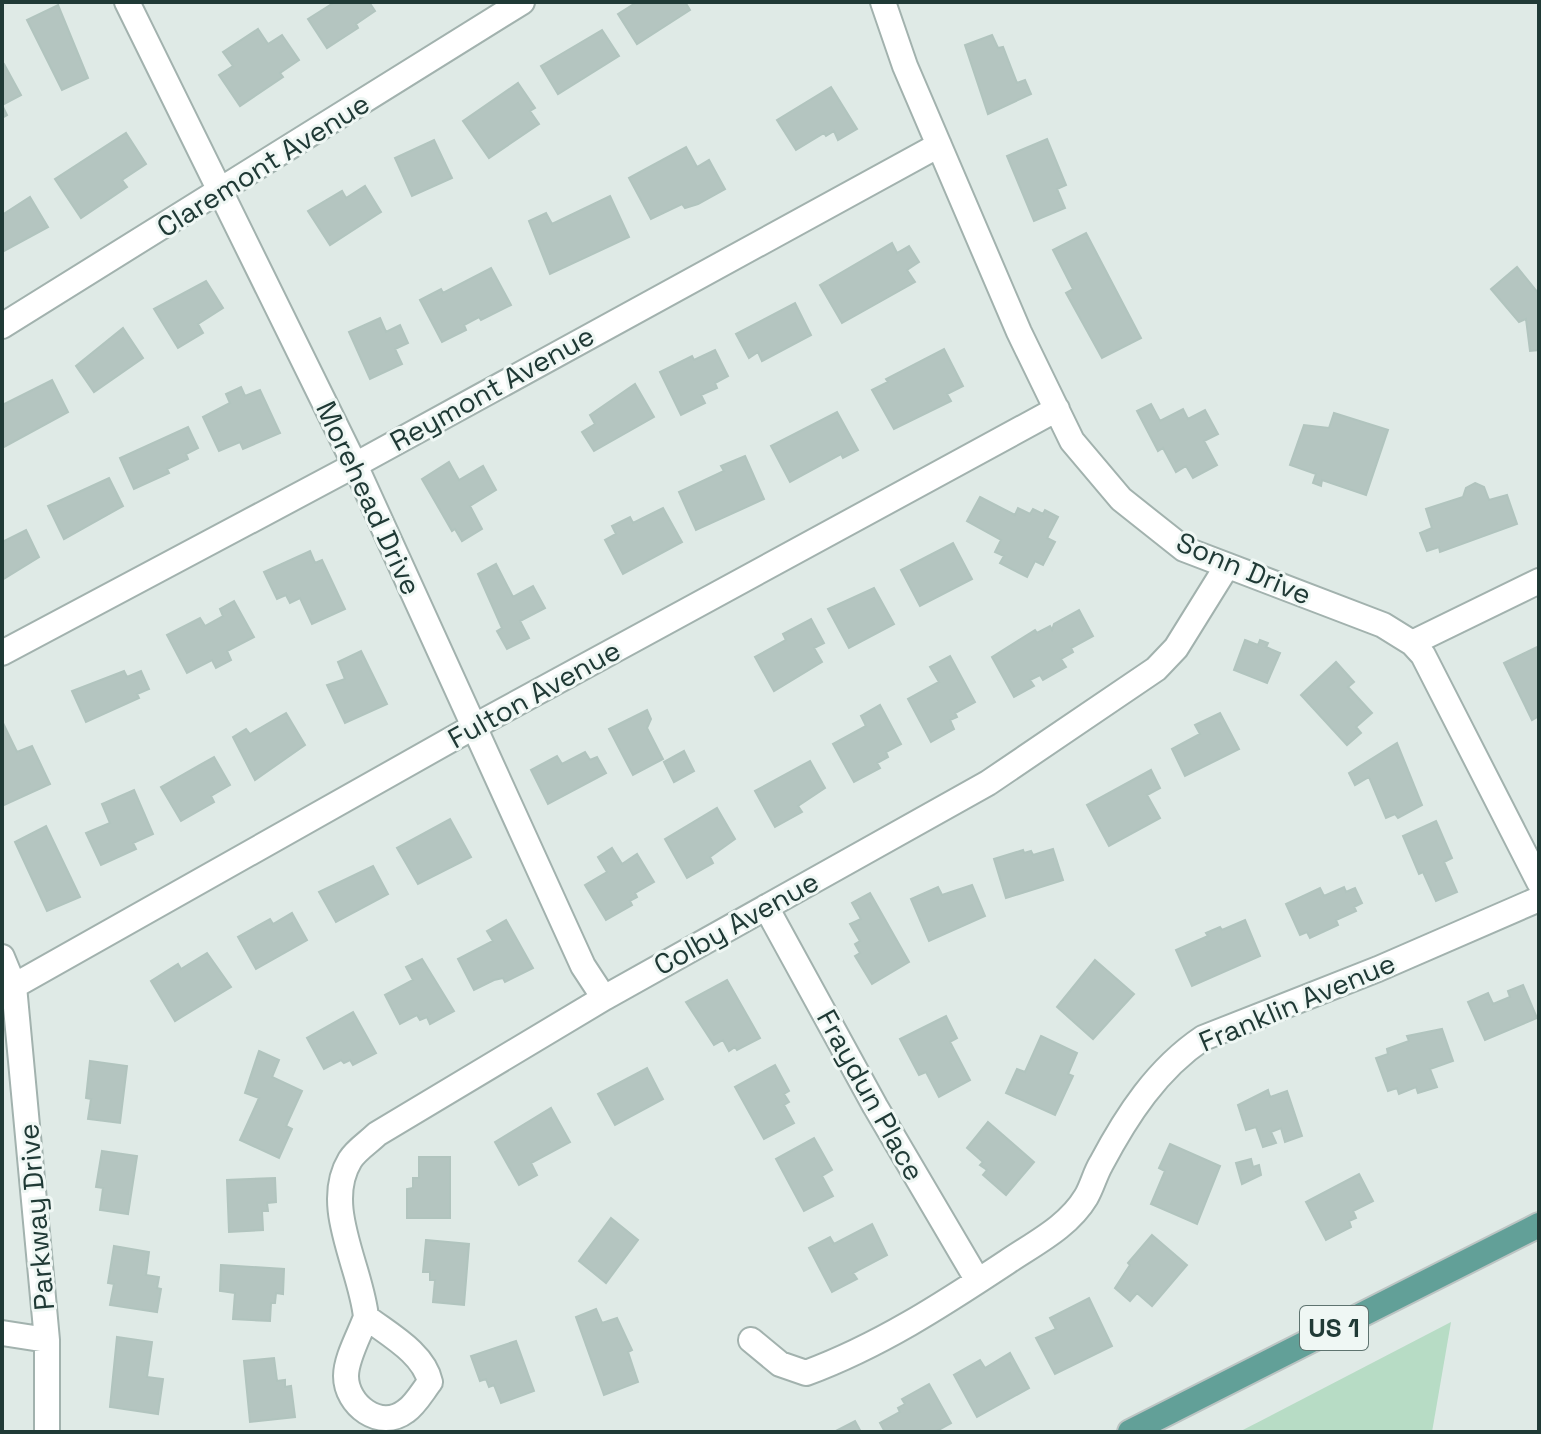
<svg xmlns="http://www.w3.org/2000/svg" width="1541" height="1434" viewBox="0 0 1541 1434" font-family="'Space Grotesk',sans-serif">
<style>
.green{fill:#b7dcc5}
.building{fill:#b4c5c0;stroke:#b1c4be;stroke-width:2}
.lines{fill:none;stroke-linecap:round;stroke-linejoin:round}
.minor-casing{stroke:#a2b2ae;stroke-width:28}
.major-casing{stroke:#bcc4c3;stroke-width:28}
.minor{stroke:#fff;stroke-width:24}
.major{stroke:#62a098;stroke-width:24}
.labels{text-anchor:middle;dominant-baseline:central;stroke-width:6;stroke-linejoin:round;paint-order:stroke}
.shield{fill:#eff7f4;stroke:#5e736f;stroke-width:2}
.shield-label{font-size:26px;font-weight:bold;fill:#203a36}
.street-label{font-size:28px;fill:#203a36;stroke:#eff7f4}
</style>
<rect width="100%" height="100%" fill="#dfeae6"/>
<!-- green -->
<path class="green" d="M1451 1322 1432 1432H1239Z"/>
<!-- building -->
<path class="building" d="M335 2H369L375 11 356 24 358 28 327 48 308 19Z
M637 2H685L690 10 637 44 618 14Z
M58 5 88 78 62 90 27 20Z
M258 29 268 44 282 35 299 60 280 73 283 77 240 106 219 75 233 66 223 52Z
M602 30 619 56 558 94 541 66Z
M992 35 998 48 1003 47 1017 83 1025 80 1031 94 988 114 965 45Z
M4 64 21 95 2 105 7 115 2 118V65Z
M518 83 535 108 530 111 539 124 489 158 463 121Z
M831 87 857 129 838 140 834 131 826 136 824 133 796 150 777 120Z
M126 133 146 164 122 180 127 187 81 218 55 179Z
M1047 139 1066 185 1057 189 1065 208 1034 221 1007 156Z
M434 140 452 178 412 196 395 158Z
M686 147 697 167 709 160 725 189 698 204 685 208 682 204 651 219 629 178Z
M365 186 381 212 330 245 308 211 342 191 346 198Z
M610 196 629 237 550 274 529 221 546 213 552 224Z
M30 197 48 227 2 252V215Z
M1086 233 1141 338 1102 358 1066 293 1073 289 1053 250Z
M892 243 897 253 909 246 919 262 907 270 915 282 842 323 820 285Z
M1517 267 1539 294V350L1530 351 1526 319 1519 322 1491 289Z
M491 268 511 305 481 320 479 317 464 325 466 330 442 342 420 300 441 289 443 293Z
M206 281 223 308 198 324 203 333 178 348 154 309Z
M795 303 811 335 762 361 758 352 749 358 736 334Z
M380 318 386 332 400 325 408 343 395 349 402 364 370 379 349 332Z
M123 328 143 358 94 392 76 366Z
M944 349 963 386 947 394 951 401 894 429 872 390 888 382 886 379Z
M715 350 728 376 715 383 717 388 701 395 705 403 681 415 660 372 692 356 694 360Z
M52 380 68 412 2 448V405Z
M635 384 654 417 594 451 582 432 595 424 590 415Z
M241 387 245 396 260 390 280 433 243 449 240 442 219 451 203 417 230 403 226 394Z
M1151 404 1160 421 1183 409 1188 419 1205 410 1218 434 1204 441 1217 465 1193 478 1186 466 1176 472 1163 448 1158 451 1137 411Z
M837 412 858 450 843 458 841 454 790 482 771 446Z
M1334 413 1388 430 1366 495 1322 480 1321 486 1313 483 1316 474 1290 465 1304 425 1329 428Z
M188 427 198 448 186 454 188 459 167 469 169 473 134 489 120 458Z
M745 456 764 499 696 530 679 492 724 471 721 466Z
M449 462 459 480 483 466 496 490 470 506 482 529 462 541 455 529 452 531 422 479Z
M109 478 123 506 64 539 48 506Z
M1475 483 1484 487 1489 500 1507 495 1517 524 1440 552 1439 547 1427 551 1420 533 1432 528 1426 509 1463 497 1466 488Z
M980 497 1015 515 1018 508 1030 514 1033 509 1043 514 1045 510 1058 517 1047 538 1055 542 1043 565 1035 561 1027 577 1000 563 1004 556 995 552 1001 540 967 521Z
M663 508 682 542 623 574 605 540 616 534 612 526 630 517 633 523Z
M26 530 39 557 2 580V542Z
M953 543 972 579 920 606 901 570Z
M310 551 315 563 322 560 345 609 312 624 300 598 290 603 286 595 277 599 264 572Z
M496 564 513 597 533 586 545 608 520 621 529 638 507 649 497 631 502 628 478 574Z
M874 588 894 624 849 648 828 609Z
M234 601 254 637 227 651 231 660 216 668 212 660 187 673 167 635 200 618 205 626 223 616 220 609Z
M1079 610 1093 636 1071 648 1073 652 1061 659 1066 667 1043 680 1040 675 1030 680 1034 686 1014 697 992 657 1035 630 1037 633 1050 626 1052 630 1054 624Z
M811 619 824 643 814 648 822 662 774 691 755 657 786 640 783 634Z
M1245 640 1258 645 1260 640 1268 643 1266 647 1280 653 1267 683 1234 670Z
M1539 646V716L1532 720 1504 663Z
M361 651 387 704 345 723 327 685 345 679 338 662Z
M950 656 975 702 955 713 957 717 950 720 954 729 931 742 908 699 939 682 930 667Z
M1336 662 1354 682 1348 687 1372 713 1356 727 1361 733 1347 745 1301 695Z
M124 671 127 677 141 671 149 689 137 694 139 698 86 722 72 691Z
M880 705 901 744 886 752 888 757 877 763 880 768 854 782 833 744 866 726 861 716Z
M647 710 651 719 647 728 663 759 633 775 609 729Z
M286 713 305 745 255 780 233 737 246 729 250 734Z
M1220 713 1239 749 1185 776 1172 749 1200 734 1195 725Z
M2 721 17 752 32 746 50 784 2 806Z
M1397 743 1422 805 1398 818 1395 814 1386 818 1369 777 1355 785 1349 773Z
M684 751 694 771 674 782 664 762Z
M585 752 590 760 597 757 606 773 548 804 531 770 557 756 562 764Z
M214 757 230 785 211 796 214 802 181 821 161 787Z
M810 761 825 788 798 806 802 812 775 827 755 791Z
M1151 770 1160 788 1147 795 1160 818 1109 846 1087 805Z
M134 790 153 834 133 843 136 849 101 865 86 833 110 823 102 804Z
M717 808 735 839 710 857 713 863 687 878 665 839Z
M450 819 471 857 418 884 397 848Z
M1436 821 1452 858 1444 862 1457 892 1436 901 1423 872 1419 874 1403 836Z
M46 826 80 897 47 911 15 842Z
M612 848 622 864 637 854 654 882 635 893 637 897 630 901 632 905 606 920 585 885 607 872 598 857Z
M1053 849 1063 880 1006 898 994 859 1023 850 1024 853 1031 851 1033 855Z
M373 866 388 894 336 922 319 892Z
M972 885 985 916 929 941 911 899 938 887 942 895Z
M1344 887 1346 892 1355 888 1362 903 1354 907 1356 911 1336 920 1338 925 1310 938 1307 932 1300 935 1286 904 1320 888 1324 896Z
M870 893 909 962 872 984 855 956 860 953 855 944 860 941 850 924 861 919 852 903Z
M292 913 307 940 256 969 238 937 270 919 273 924Z
M506 920 533 968 505 982 503 978 494 980 474 990 458 959 493 941 487 931Z
M1245 920 1260 956 1192 986 1176 950 1208 936 1206 933 1220 927 1222 930Z
M207 953 231 987 175 1021 151 981 178 964 181 969Z
M422 959 454 1011 430 1024 427 1017 420 1020 417 1015 400 1024 385 995 413 980 406 967Z
M1095 960 1134 994 1093 1039 1057 1007Z
M727 980 760 1038 737 1050 735 1047 729 1051 723 1040 714 1045 686 1002Z
M1523 985 1537 1018 1485 1040 1468 1002 1488 993 1493 1004 1510 997 1508 991Z
M353 1012 376 1053 353 1065 350 1060 344 1063 341 1060 324 1069 307 1038Z
M946 1016 957 1038 950 1042 970 1080 939 1097 926 1072 919 1075 900 1039Z
M1442 1029 1453 1061 1430 1069 1437 1087 1418 1093 1416 1087 1399 1094 1397 1088 1388 1091 1376 1058 1388 1054 1387 1049 1409 1041 1407 1036Z
M1041 1036 1077 1053 1068 1074 1073 1076 1055 1115 1006 1093 1017 1069 1025 1072Z
M259 1051 279 1060 272 1077 302 1091 286 1126 292 1129 279 1158 240 1140 259 1098 245 1093Z
M90 1061 127 1066 120 1123 88 1119 91 1099 86 1098Z
M775 1065 789 1091 784 1094 789 1102 784 1105 794 1123 764 1139 735 1087Z
M647 1068 663 1099 615 1125 598 1094Z
M1268 1090 1270 1097 1287 1091 1302 1136 1285 1142 1281 1128 1271 1132 1276 1143 1263 1147 1256 1127 1246 1130 1238 1105Z
M551 1108 570 1142 531 1163 537 1175 519 1185 495 1142Z
M988 1122 1034 1162 1006 1195 983 1175 987 1170 980 1165 983 1162 967 1148Z
M814 1138 832 1170 822 1176 833 1196 804 1211 776 1159Z
M1170 1144 1220 1166 1197 1224 1151 1204 1165 1171 1159 1168Z
M102 1151 137 1156 128 1214 100 1210 103 1188 96 1187Z
M419 1157H450V1218H407V1189L413 1188V1178H419Z
M1251 1159 1253 1167 1259 1165 1261 1175 1242 1184 1236 1163Z
M1359 1174 1373 1201 1353 1211 1356 1218 1349 1221 1351 1227 1326 1240 1306 1202Z
M275 1178 276 1202 267 1203 268 1211H262L263 1230 229 1232 227 1180Z
M611 1218 638 1240 606 1283 579 1261Z
M872 1224 887 1255 853 1273 857 1279 832 1292 809 1248 830 1237 834 1244Z
M1152 1235 1187 1265 1152 1306 1137 1293 1130 1301 1115 1288 1130 1265 1128 1263Z
M426 1240 469 1244 464 1305 433 1302 435 1280H430V1272H423Z
M114 1246 149 1252 146 1275 159 1277 157 1288 161 1289 157 1312 110 1305 114 1284 108 1283Z
M221 1265 284 1269 283 1294 276 1293 275 1303H271L270 1321 233 1319 235 1293 220 1291Z
M1089 1298 1112 1346 1055 1374 1036 1338 1056 1329 1050 1318Z
M596 1309 602 1323 617 1318 632 1350 628 1352 638 1382 604 1395 576 1317Z
M117 1337 152 1342 147 1377 163 1379 158 1414 110 1407Z
M516 1341 534 1391 501 1403 494 1385 489 1387 486 1379 480 1381 471 1356Z
M1010 1353 1029 1388 977 1417 954 1375 980 1360 985 1368Z
M274 1358 277 1381 285 1380V1387L291 1386 295 1417 250 1422 244 1361Z
M929 1384 951 1423 935 1432H885L880 1423 900 1412 898 1408 905 1404 902 1399Z
M855 1421 861 1432H834Z"/>
<g class="lines">
<!-- minor casing -->
<g class="minor-casing">
<path id="minor" d="M127 2 355 465 583 966 604 998
M883 2 905 66 1019 332 1072 441 1121 499 1184 549 1383 625 1412 643 1423 655 1539 882
M2 326 522 2
M1412 643 1539 581
M2 653 355 465 939 145
M766 907 875 1106 978 1281
M2 957 14 986 47 1340V1432
M14 986 475 726 1057 409
M366 1317C361 1267 322 1206 350 1160 356 1150 369 1142 377 1134L604 998 988 783 1156 669 1176 648 1227 566
M366 1317C388 1334 424 1353 430 1382 423 1391 415 1405 406 1411 380 1431 346 1405 346 1376 346 1358 360 1334 366 1317Z
M2 1333 47 1340
M751 1340 780 1364 806 1373C879 1346 942 1305 1007 1262 1035 1243 1068 1227 1086 1197 1092 1187 1095 1174 1101 1164 1127 1115 1157 1069 1203 1038L1378 969 1539 899"/>
</g>
<!-- major casing -->
<g class="major-casing">
<path id="major" d="M1130 1432 1539 1225"/>
</g>
<!-- minor -->
<use href="#minor" class="minor"/>
<!-- major -->
<use href="#major" class="major"/>
</g>
<g class="labels">
<!-- shield labels -->
<rect class="shield" x="1300" y="1306" width="68" height="44" rx="6"/>
<g class="shield-label">
<text x="1334" y="1328">US 1</text>
</g>
<!-- street labels -->
<g class="street-label">
<text transform="translate(263 165) rotate(-32)">Claremont Avenue</text>
<text transform="translate(492 388) rotate(-29)">Reymont Avenue</text>
<text transform="translate(369 498) rotate(65)">Morehead Drive</text>
<text transform="translate(1244 568) rotate(23)">Sonn Drive</text>
<text transform="translate(534 694) rotate(-29)">Fulton Avenue</text>
<text transform="translate(736 923) rotate(-29)">Colby Avenue</text>
<text transform="translate(1297 1002) rotate(-23)">Franklin Avenue</text>
<text transform="translate(871 1095) rotate(61)">Fraydun Place</text>
<text transform="translate(36 1217) rotate(-95)">Parkway Drive</text>
</g>
</g>
<!-- border -->
<rect width="1541" height="1434" fill="none" stroke="#203a36" stroke-width="8"/>
</svg>
